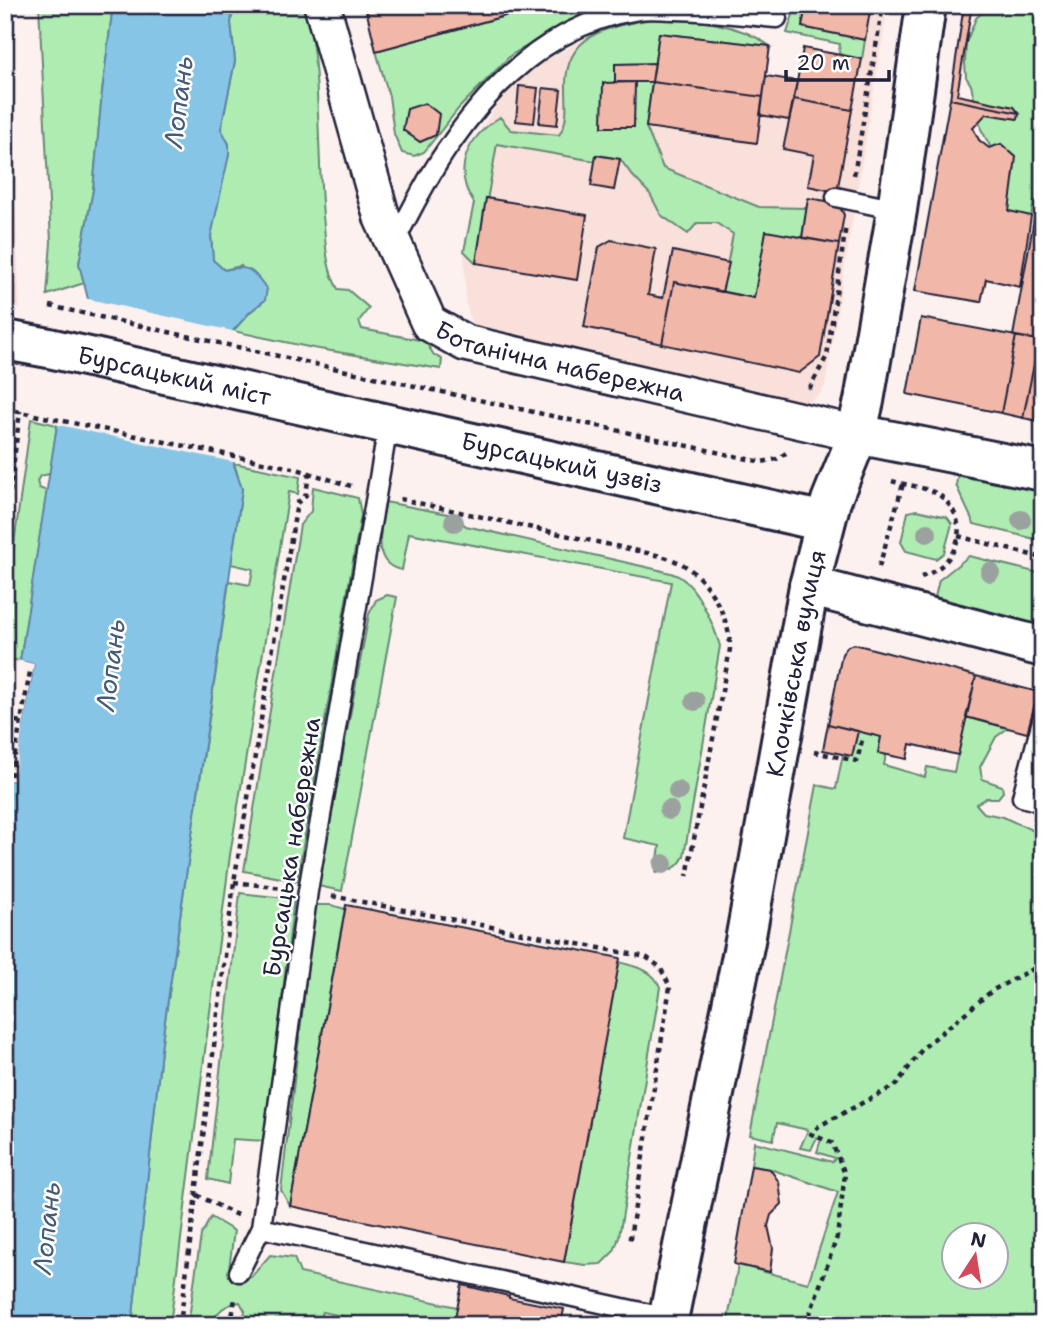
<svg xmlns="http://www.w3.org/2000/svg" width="1048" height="1330" viewBox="0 0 1048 1330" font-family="'Shantell Sans',sans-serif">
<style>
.built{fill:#f9e0da}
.green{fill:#afecb2;stroke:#688776;stroke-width:2;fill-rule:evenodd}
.water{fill:#87c5e7;stroke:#5f84a2;stroke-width:2}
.pier{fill:#fcf1ee}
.building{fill:#f1b8aa;stroke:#22223b;stroke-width:2}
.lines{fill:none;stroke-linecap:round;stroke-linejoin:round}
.lane-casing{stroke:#22223b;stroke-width:23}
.street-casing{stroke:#22223b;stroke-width:40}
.secondary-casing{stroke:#22223b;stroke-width:44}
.primary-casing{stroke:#22223b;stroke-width:44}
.path{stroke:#22223b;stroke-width:4.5;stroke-dasharray:5 5;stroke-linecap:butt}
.lane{stroke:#fff;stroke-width:18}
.street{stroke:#fff;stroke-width:35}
.secondary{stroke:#fff;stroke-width:38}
.primary{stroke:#fff;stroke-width:38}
.tree{fill:#9ba19f}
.labels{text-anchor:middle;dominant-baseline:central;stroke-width:5;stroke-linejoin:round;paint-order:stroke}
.street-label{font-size:24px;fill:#22223b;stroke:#fff}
.water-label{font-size:26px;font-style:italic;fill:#455b77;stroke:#fff}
</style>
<rect width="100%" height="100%" fill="#fcf1ee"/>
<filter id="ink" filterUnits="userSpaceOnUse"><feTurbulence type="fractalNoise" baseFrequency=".0143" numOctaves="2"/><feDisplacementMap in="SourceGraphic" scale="14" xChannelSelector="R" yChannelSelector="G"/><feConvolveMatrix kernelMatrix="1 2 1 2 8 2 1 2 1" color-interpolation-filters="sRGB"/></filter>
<g filter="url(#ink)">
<!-- built -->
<path class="built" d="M5 5H6L20 309 5 307Z
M796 5H888L825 386 820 394 809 401 794 405 482 331 472 325 466 304 464 251 474 203 465 189 463 163 476 136 511 85 538 65 595 33 620 24 705 20 753 33 770 46 766 76 796 81 803 48 838 54 840 45 787 33Z"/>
<!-- green -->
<path class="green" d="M39 5H113L102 93 93 190 79 263 84 283 47 295 51 242Z
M233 5H306C321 74 317 146 323 216 326 241 325 267 338 289L348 290 369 308 359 321 362 329 425 341 434 355 442 359 441 369 313 348 233 331 250 312 265 300 241 266 224 270 213 260 211 236 229 144 221 129 235 61 231 23Z
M545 5H587L577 18 511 55 459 108 424 152 414 156 402 153 394 134 389 96 376 51Z
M796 5H806L802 27 865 40 862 59 839 54 840 44 787 33Z
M994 5H1025L1043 14V201H1034L1031 216 1003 217 998 161 981 129 971 85 966 77 965 63 966 43 976 18 987 8Z
M657 18C697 20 737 22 770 46L659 33 646 127 663 168 759 207 807 208 802 238 754 298 722 292 733 234 716 223H697L688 234 661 215 650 194 632 175 620 159 597 155 595 161 497 144 476 263 464 251 474 203C451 169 468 137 500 117L511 130 559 135C569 120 566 105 566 88 564 31 613 26 657 18Z
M31 419 57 425 50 474 40 476 37 481 39 488 47 491 20 661 5 658V610Z
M234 463 300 477 298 494 289 492 230 855 170 1325H132L162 1041 229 581 250 585 253 569 231 564 242 489Z
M958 473 1043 492V541L974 524 956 485Z
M313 487 358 498 361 515 297 881 244 871 300 525 311 511Z
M385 502 453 515 466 526 659 570C666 572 674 573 680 577 699 589 714 626 720 646L684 856C678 869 669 871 656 873L660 846 623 838 671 582 409 533 402 570C369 565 382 526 385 502Z
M917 510 947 517 952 524 944 553 936 559 906 551 901 542 908 512Z
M969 556 1043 574V630L934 601 939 580Z
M387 595 397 597 342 891 318 886 369 614 376 600Z
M966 717 1008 728 996 737 980 767 982 779 1002 786 1003 792 998 798H986L976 804 984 813 1003 817 1043 835V1183L1039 1193 1043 1194V1325H727L738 1265 808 1283 838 1192 770 1169 751 1166 754 1142 833 1162 835 1158 817 1152 821 1139 817 1137 811 1150 800 1148 808 1130 777 1123 773 1140 750 1135 817 785 836 789 843 754 852 755 858 731 881 737 886 754 884 765 925 777 927 767 954 772ZM954 1236H996V1278H954Z
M240 893 294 899 265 1141 233 1139 228 1184 208 1179Z
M315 905H331L345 909 290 1206 281 1190Z
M619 962C636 967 653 969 660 987L619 1237 614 1251 601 1264 585 1265 564 1262Z
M211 1217 234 1231 229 1269 251 1277 270 1255 294 1258 300 1273 457 1307 455 1318 482 1325H387L322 1312 318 1325H242L245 1311 240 1302C224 1305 218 1310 211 1325H188L201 1235Z"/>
<!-- water -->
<path class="water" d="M113 5H233L231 23 235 61 221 129 229 144V155L211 236 213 260 224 270C250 264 252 270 267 289L265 300 250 312 233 331 234 465 242 489 162 1041 132 1325H5V779L13 781 34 664 20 661 57 425 88 299 79 264 93 190 102 92Z"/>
<!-- pier -->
<path class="pier" d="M84 298 237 332 238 463 54 424Z
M17 660 34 664 14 781 5 779V775L11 777 30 667 19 664Z"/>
<!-- building -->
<path class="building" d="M365 5H545L376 51Z
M806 5H871L865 40 802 27Z
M964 5H972L957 95 1014 107 1019 113 950 99Z
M659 33 770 46 763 97 652 82Z
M803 48 862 59 852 110 794 99Z
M655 63 652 82H615V64Z
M766 76 797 81 789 120 760 115Z
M635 82 634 127H602L603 83Z
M652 82 763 97 757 143 646 127Z
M519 86 538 88 534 123 516 121Z
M543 88 561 90 557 125 539 123Z
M794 99 852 110 837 192 808 186 814 155 783 149Z
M950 99 1019 113 1018 119 986 114 973 128 979 140 989 148 1001 144 1016 157 1009 211 1031 216 1020 287 986 279 981 302 915 291Z
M425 103 439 114 436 135 420 142 403 130 407 109Z
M596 155 620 159 614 190 591 186Z
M1038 197 1043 198V341L1013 336Z
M486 198 587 215 577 280 476 263Z
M808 198 838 203 844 215 839 244 802 238Z
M766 231 839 244 820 357 799 373 662 344 674 282 754 298Z
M611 240 656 249 648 295 663 298 673 251 729 263 722 292 674 282 662 344 584 327 599 247Z
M921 318 1016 336 1001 413 907 394Z
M1016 336 1039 340 1023 418 1001 413Z
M1039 340 1043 341V422L1023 418Z
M854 644 976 676 958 755 910 744 907 759 878 753 881 737 828 724 842 654 848 646Z
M976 676 1038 692 1027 733 966 717Z
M828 724 858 731 852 756 823 750Z
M346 905 620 958 564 1262 290 1206Z
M751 1166 770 1169 779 1182 782 1204 771 1215 768 1226 773 1248 770 1272 734 1264Z
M462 1285 509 1296V1298L564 1309 561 1325H482L455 1318Z"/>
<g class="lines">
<!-- lane casing -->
<g class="lane-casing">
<path id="lane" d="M836 197 897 210
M393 244C412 210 429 173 452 142 497 77 557 22 638 10 650 8 663 10 676 10 709 11 743 15 777 18
M1043 717 1022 797 1043 803
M261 1228 668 1318
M239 1272 261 1228 308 891 388 426"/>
</g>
<!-- street casing -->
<g class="street-casing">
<g id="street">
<path id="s1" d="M322 5 382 218 429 323 465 343 857 434"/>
</g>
</g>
<!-- secondary casing -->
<g class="secondary-casing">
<g id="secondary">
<path id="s2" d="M5 340 49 348 825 522"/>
<path d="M857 434 1043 471"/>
<path d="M809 586 1043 647"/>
</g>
</g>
<!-- primary casing -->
<g class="primary-casing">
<g id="primary">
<path id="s3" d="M667 1325 745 941 809 586 831 501 853 447 864 401 897 210 926 5"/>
</g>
</g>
<!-- path -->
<path class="path" d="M5 166 10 233 5 253
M854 175 883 5
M50 306 762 462 777 459 786 453
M809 389 827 356 846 225
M5 409 297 469 351 486
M892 481C908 486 932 487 944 499 973 527 955 566 921 577
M400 499 661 556C668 558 676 561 682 564 708 579 731 619 730 649L687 876
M5 532 20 411
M958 536 1043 558
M879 567 903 484
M5 666 10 667
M5 705 9 683
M5 719 21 722
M814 752 857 761 862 740
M11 776 30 672
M234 882 282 888
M332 896 646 957 660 967 670 987 629 1244
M197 1195 239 1216
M180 1325 234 882 297 503 306 495 309 473
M231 1325 235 1298
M806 1325 837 1237 845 1174 832 1143 811 1134 819 1126 896 1085 923 1048 993 990 1037 967 1043 960"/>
<!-- lane -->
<use href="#lane" class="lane"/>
<!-- street -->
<use href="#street" class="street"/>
<!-- secondary -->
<use href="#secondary" class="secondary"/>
<!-- primary -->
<use href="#primary" class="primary"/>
</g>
<!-- trees -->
<g class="tree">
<circle cx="1021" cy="520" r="10"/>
<circle cx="454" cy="522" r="10"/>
<circle cx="927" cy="533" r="10"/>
<circle cx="990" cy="572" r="10"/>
<circle cx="695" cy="701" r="10"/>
<circle cx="678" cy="791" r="10"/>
<circle cx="669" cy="810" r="10"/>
<circle cx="663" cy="864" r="10"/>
</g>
</g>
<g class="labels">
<!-- street labels -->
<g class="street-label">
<text stroke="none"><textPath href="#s1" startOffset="474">Ботанічна набережна</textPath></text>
<text stroke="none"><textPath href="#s2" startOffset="173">Бурсацький міст</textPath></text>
<text stroke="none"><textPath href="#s2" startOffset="570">Бурсацький узвіз</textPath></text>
<text stroke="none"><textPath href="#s3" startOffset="674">Клочківська вулиця</textPath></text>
<text transform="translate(292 847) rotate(-81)">Бурсацька набережна</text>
</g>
<!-- water labels -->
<g class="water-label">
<text transform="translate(178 102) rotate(-83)">Лопань</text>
<text transform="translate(110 665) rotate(-83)">Лопань</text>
<text transform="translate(46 1228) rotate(-84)">Лопань</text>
</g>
</g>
<!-- margin -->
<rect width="1048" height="1330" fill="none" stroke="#fff" stroke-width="28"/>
<rect x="14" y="14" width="1020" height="1302" fill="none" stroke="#22223b" stroke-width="2.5" filter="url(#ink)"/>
<!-- north arrow -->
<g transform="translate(975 1256) rotate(12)"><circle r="33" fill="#ffffff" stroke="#a7a7b1" stroke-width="2"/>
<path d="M0-5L12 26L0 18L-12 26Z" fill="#d1495b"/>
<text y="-10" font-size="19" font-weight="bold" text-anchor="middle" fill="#22223b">N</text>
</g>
<!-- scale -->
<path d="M786 70v10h103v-10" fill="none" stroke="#22223b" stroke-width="3.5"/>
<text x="796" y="70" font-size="21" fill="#22223b" stroke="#ffffff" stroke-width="5" paint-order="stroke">20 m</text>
</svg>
